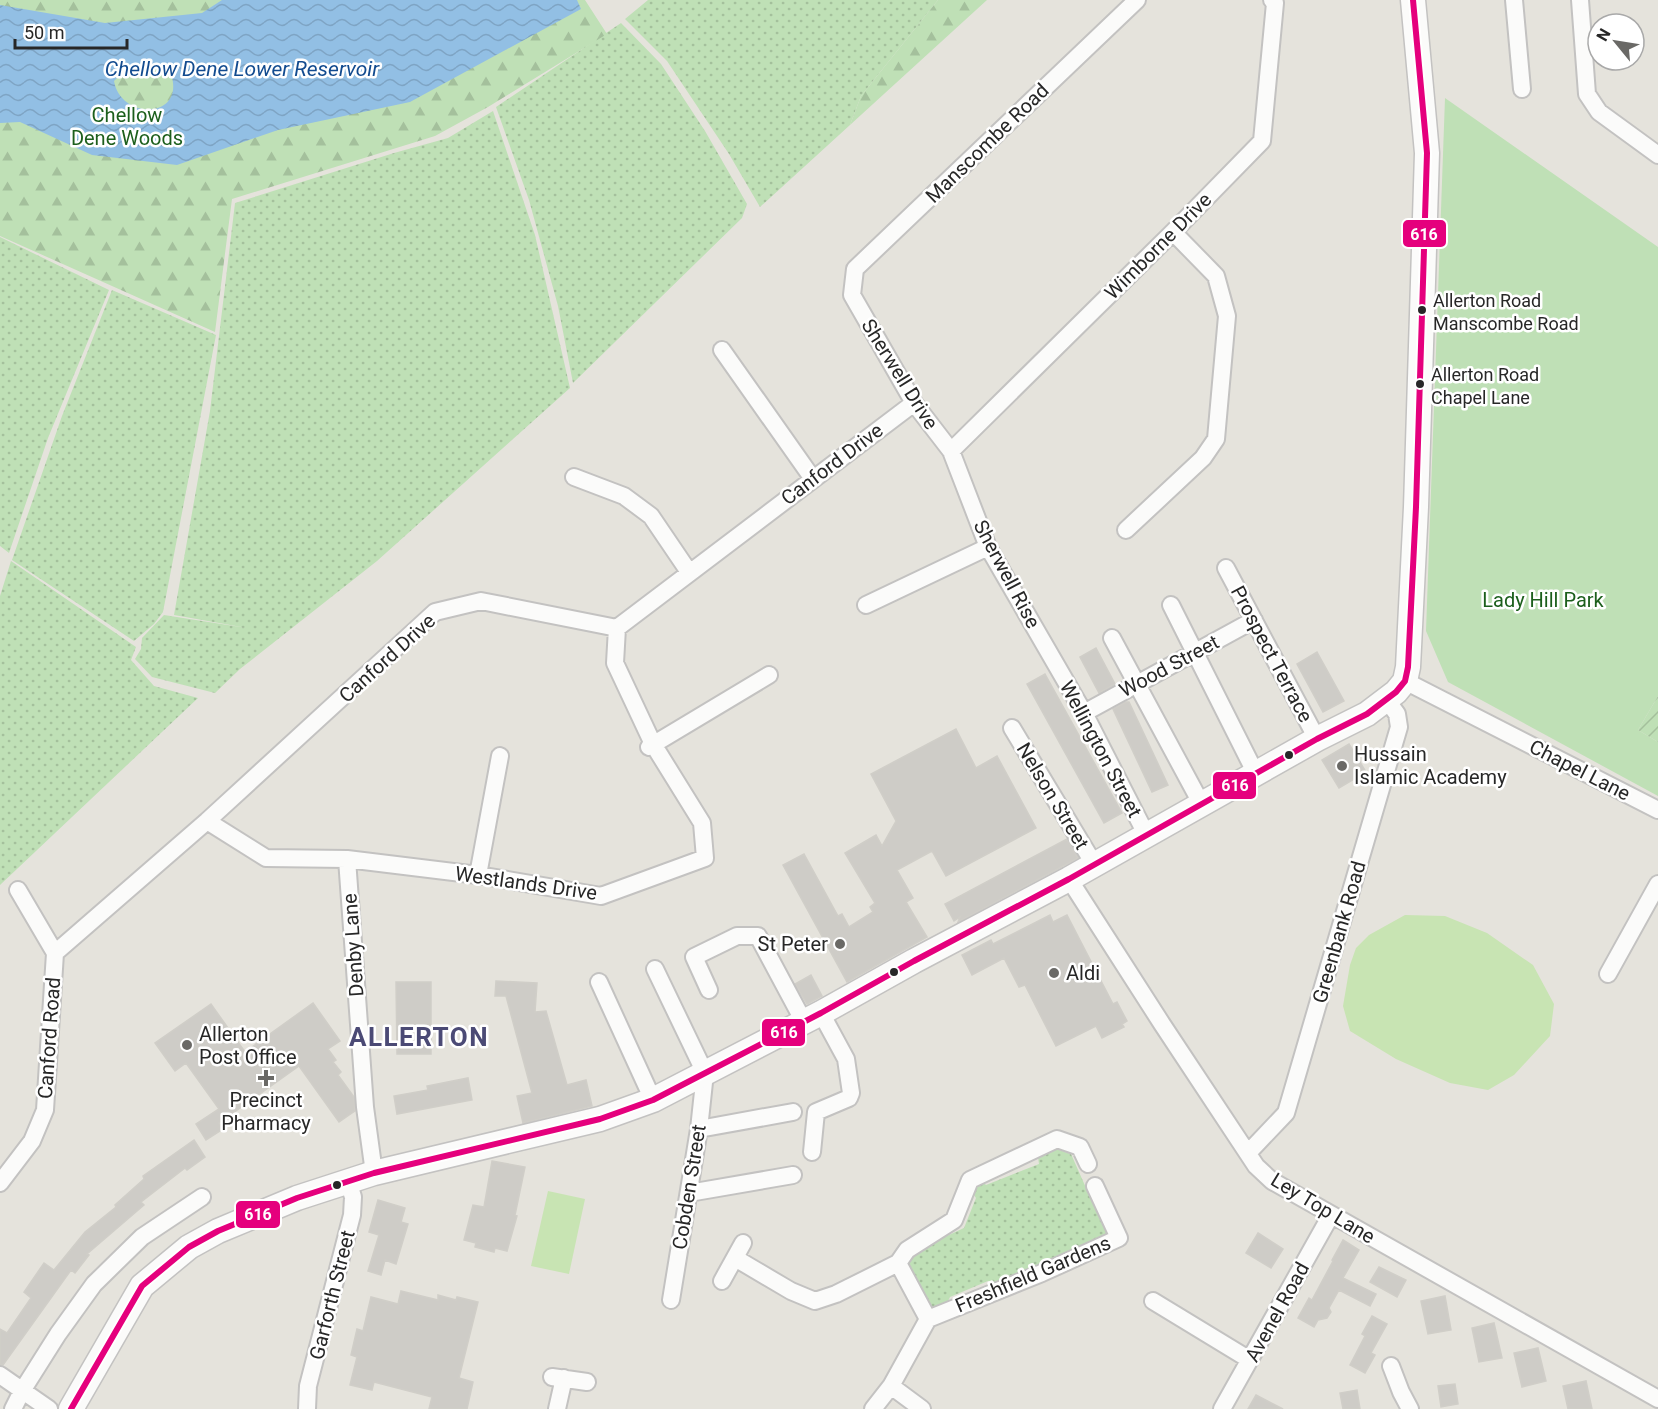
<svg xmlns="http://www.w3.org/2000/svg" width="1658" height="1409" viewBox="0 0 1658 1409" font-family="Roboto,sans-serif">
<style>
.grass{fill:url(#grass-dots)}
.forest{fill:url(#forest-firs)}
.park{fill:#bfe0b6}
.garden{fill:url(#garden-furrows)}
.pitch{fill:#c8e4b3}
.water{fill:url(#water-waves);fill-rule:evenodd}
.building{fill:#ceccc7;stroke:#d0cec8;stroke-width:1.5}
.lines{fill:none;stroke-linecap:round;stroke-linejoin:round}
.street-casing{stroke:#c3c2c1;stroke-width:20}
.secondary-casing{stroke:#c3c2c1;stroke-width:27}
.street{stroke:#fbfbfa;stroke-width:16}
.secondary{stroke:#fbfbfa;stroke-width:24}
.bus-1-casing{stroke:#fff;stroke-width:10}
.bus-1{stroke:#e5007d;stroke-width:6}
.bus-dot{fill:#272727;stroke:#fff;stroke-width:2}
.poi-dot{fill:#6a6966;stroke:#fff;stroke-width:2}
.labels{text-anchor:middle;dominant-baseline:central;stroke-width:5;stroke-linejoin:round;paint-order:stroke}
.bus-label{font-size:18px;fill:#272727;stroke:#fff;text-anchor:start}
.park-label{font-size:20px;fill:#1c5f1c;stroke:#fff}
.street-label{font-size:20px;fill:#272727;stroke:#fff}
.poi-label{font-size:20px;fill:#272727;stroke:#fff;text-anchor:start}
.water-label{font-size:21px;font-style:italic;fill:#124b8f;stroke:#fff}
.district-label{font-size:26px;font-weight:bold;letter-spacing:1.5px;fill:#4b4a75;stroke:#fff}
.line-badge{stroke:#fff;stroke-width:2}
.badge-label{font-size:16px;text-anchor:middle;font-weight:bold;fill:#fff}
</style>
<defs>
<pattern id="grass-dots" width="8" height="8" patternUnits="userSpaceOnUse" patternTransform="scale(1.5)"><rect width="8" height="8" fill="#bfe0b6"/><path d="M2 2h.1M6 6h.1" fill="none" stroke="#a4c09c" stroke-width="1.8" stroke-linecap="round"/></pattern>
<pattern id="forest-firs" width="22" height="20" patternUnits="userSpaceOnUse" patternTransform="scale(1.5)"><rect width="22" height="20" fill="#bfe0b6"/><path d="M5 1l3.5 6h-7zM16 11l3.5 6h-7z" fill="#a4c09c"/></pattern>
<pattern id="garden-furrows" width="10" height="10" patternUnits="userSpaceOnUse" patternTransform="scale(1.5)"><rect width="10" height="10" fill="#bfe0b6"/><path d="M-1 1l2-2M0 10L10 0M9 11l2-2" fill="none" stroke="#a4c09c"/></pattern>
<pattern id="water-waves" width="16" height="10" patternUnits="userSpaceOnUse" patternTransform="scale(1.5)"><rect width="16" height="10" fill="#92bfe4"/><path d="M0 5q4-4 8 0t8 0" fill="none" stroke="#7ea4c4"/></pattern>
</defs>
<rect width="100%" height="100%" fill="#e5e3dc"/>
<!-- grass -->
<path class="grass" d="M648 0H938L861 96 850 125 760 207 729 154 667 61 625 19Z
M621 23 661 64 705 131 747 204 742 218 573 383 558 306 529 200 496 107Z
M493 111 535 235 570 388 377 561 240 669 215 693 152 677 135 659 141 649 142 638 164 615 247 628 174 615 210 411 235 203 394 153 448 138Z
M0 237 109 290 48 438 9 553 0 546Z
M112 290 216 335 163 612 154 624 134 641 12 560 62 416Z
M11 561 136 647 131 660 154 686 198 698 0 885V596Z
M1056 1149 1071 1154 1102 1224 1109 1225 1105 1238 998 1286 988 1281 950 1297 944 1309 933 1310 927 1305 908 1263 912 1252 964 1228 976 1198 972 1192 973 1187 982 1181 986 1185 1039 1164 1038 1157Z"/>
<!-- forest -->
<path class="forest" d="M0 0H585L607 34 488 107 435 136 232 199 215 332 0 236Z
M938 0H987L850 125 861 96Z"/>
<!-- park -->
<path class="park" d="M1445 98 1658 247V696L1638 730 1658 742V796L1448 682 1426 631Z"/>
<!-- garden -->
<path class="garden" d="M1658 696V742L1638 730Z"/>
<!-- pitch -->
<path class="pitch" d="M1405 915 1445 916 1487 933 1533 965 1554 1004 1550 1036 1514 1075 1488 1090 1450 1083 1396 1059 1350 1031 1343 1006 1350 965 1356 948 1369 935Z
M548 1191 585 1199 569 1274 531 1266Z"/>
<!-- water -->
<path class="water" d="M222 0H577L581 9 410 102 278 130 177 165 92 155 20 122 0 123V5L105 23 202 13ZM139 66 159 68 171 74C186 119 121 121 114 81L122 73Z"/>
<!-- building -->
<path class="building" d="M1096 648 1115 684 1099 693 1080 657Z
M1317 652 1344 701 1323 712 1297 664Z
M1045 674 1122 813 1104 823 1027 684Z
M1126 702H1129L1168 785 1152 792 1113 709Z
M956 729 976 768 997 756 1036 828 946 876 932 851 897 870 913 898 906 902 927 937 847 982 783 865 804 854 838 916 842 914 849 927 873 912 870 907 875 903 845 853 876 835 882 846 896 821 871 774Z
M1349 744 1366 772 1339 788 1322 760Z
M1067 839 1078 858 958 922 960 917 954 921 945 904Z
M1050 915 1053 922 1067 915 1113 1004 1117 1002 1127 1021 1122 1024 1124 1027 1102 1038 1096 1026 1056 1046 1025 985 1019 987 1004 958 972 975 962 955 991 940 993 944Z
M811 975 822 996 807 1004 795 984Z
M496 981 537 983 535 1012 546 1011 567 1085 586 1080 592 1106 523 1123 517 1096 532 1093 506 996H495Z
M396 982H431V1054H397Z
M313 1003 340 1041 328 1049 336 1060 333 1062 341 1072 338 1075 354 1097 355 1111 339 1122 299 1066 219 1123 223 1129 206 1140 196 1124 219 1109 186 1063 175 1071 155 1043 211 1004 245 1052Z
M468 1078 472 1100 397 1114 394 1096 428 1090 427 1086Z
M194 1140 205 1157 187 1170 185 1168 141 1202 144 1205 87 1254 89 1255 75 1273 71 1270 3 1365H0V1329L7 1333 31 1298 24 1292 44 1263 54 1270 85 1232 116 1207 115 1205 144 1179 143 1176Z
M492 1161 525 1167 515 1215 517 1216 507 1251 495 1248 494 1252 475 1247 476 1243 464 1240 473 1205 484 1207Z
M378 1200 405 1208 401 1222 408 1224 396 1264 385 1260 381 1275 368 1271 379 1235 369 1232Z
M1258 1233 1283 1249 1271 1268 1246 1253Z
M1343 1240 1359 1250 1343 1278 1376 1294 1370 1306 1339 1290 1329 1308 1331 1312 1327 1318 1318 1320 1314 1327 1298 1318 1309 1298 1312 1300 1333 1261 1332 1260Z
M1379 1267 1406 1280 1397 1297 1370 1282Z
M401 1291 438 1300V1295L456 1300 457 1297 478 1302 459 1378 473 1382 467 1409H429L432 1397 374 1382 372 1390 350 1385 357 1357 351 1355 357 1329 363 1331 371 1297 398 1304Z
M1445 1296 1451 1330 1428 1334 1421 1301Z
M1372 1316 1387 1324 1371 1353 1375 1355 1365 1373 1350 1365 1365 1336 1362 1334Z
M1494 1323 1502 1358 1479 1362 1472 1328Z
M1538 1348 1546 1381 1522 1387 1514 1353Z
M1586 1381 1592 1409H1568L1563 1386Z
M1455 1384 1458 1404 1441 1407 1438 1386Z
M1357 1390 1360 1409H1343L1340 1393Z
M1256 1395 1283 1409H1248Z"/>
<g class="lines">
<!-- street casing -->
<g class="street-casing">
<path id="street" d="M1137 0 855 269 852 295 914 403 951 451 988 547 1084 713 1147 836
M1514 0 1522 89
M1580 0 1587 94 1599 112 1658 155
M722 350 813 479
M951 451 1173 232 1262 141 1275 3 1272 0
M574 477 624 496 651 516 689 572
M1126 530 1203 458 1216 439 1227 316 1216 276 1173 232
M1226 568 1317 739
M866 605 988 547
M1171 605 1256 774
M1112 638 1202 805
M1405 681 1658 810
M1084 713 1254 620
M1012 728 1094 864
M649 747 769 675
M207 821 266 858 347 859 478 875 601 896 705 858 702 823 653 744 615 663 617 628
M347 859 365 1107 374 1173
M478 875 500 756
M1069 879 1162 1024 1256 1166 1272 1181 1658 1399
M55 953 207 821 435 612 481 601 617 628 914 403
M655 969 705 1073 699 1129 671 1300
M1608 974 1658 884
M599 982 653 1100
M709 990 694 957 737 936H758L804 1022
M699 1129 793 1112
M812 1152 816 1112 849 1098 851 1093 846 1059 821 1013
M1248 1153 1286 1113 1399 727 1397 714 1386 699
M0 1183 32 1141 45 1110 55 953 18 890
M689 1193 793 1175
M735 1258 791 1291 815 1301 836 1294 898 1263
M898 1263 907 1250 954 1220 970 1180 1057 1139 1080 1147 1088 1164
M722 1281 743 1243
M1153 1301 1250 1360
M928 1319 1042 1273 1119 1238 1095 1186
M1391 1366 1401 1392 1410 1409
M0 1375 49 1409
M552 1377 587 1382
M891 1386 922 1409
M13 1409 22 1391 58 1334 94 1284 142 1237 202 1197
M307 1409 308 1386 352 1215 353 1197 348 1181
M557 1409 564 1378
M873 1409 891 1386 928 1319 898 1263
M1222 1409 1331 1215"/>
</g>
<!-- secondary casing -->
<g class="secondary-casing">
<path id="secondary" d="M71 1409 142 1286 189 1247 218 1231 297 1198 374 1173 600 1119 653 1100 821 1013 914 961 1069 879 1317 739 1367 714 1396 692 1405 681 1408 667 1416 507 1427 153 1413 0"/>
</g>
<!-- street -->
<use href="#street" class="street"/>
<!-- secondary -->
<use href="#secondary" class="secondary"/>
<!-- bus-1 casing -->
<g class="bus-1-casing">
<path id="bus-1" d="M71 1409 142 1286 189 1247 218 1231 297 1198 374 1173 600 1119 653 1100 821 1013 914 961 1069 879 1317 739 1367 714 1396 692 1405 681 1408 667 1416 507 1427 153 1413 0"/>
</g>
<!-- bus-1 -->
<use href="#bus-1" class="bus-1"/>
</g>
<!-- markers -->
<g class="bus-dot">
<circle cx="1422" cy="310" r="5"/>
<circle cx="1420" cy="384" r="5"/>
<circle cx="1289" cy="755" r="5"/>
<circle cx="894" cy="972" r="5"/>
<circle cx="337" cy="1185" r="5"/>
</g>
<g class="poi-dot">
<circle cx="1342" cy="766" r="6"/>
<circle cx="840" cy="944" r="6"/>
<circle cx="1054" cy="973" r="6"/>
<circle cx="187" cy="1045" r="6"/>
<path d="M263 1069h6v6h6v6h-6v6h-6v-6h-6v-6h6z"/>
</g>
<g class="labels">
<!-- bus labels -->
<g class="bus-label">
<text x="1433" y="300">Allerton Road<tspan x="1433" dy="23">Manscombe Road</tspan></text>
<text x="1431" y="374">Allerton Road<tspan x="1431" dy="23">Chapel Lane</tspan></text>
</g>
<!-- park labels -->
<g class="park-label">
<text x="127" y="115">Chellow<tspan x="127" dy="23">Dene Woods</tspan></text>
<text x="1543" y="600">Lady Hill Park</text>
</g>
<!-- street labels -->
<g class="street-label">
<text transform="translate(987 143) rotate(-44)">Manscombe Road</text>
<text transform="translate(1158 246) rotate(-45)">Wimborne Drive</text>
<text transform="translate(900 374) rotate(58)">Sherwell Drive</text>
<text transform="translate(832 464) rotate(-37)">Canford Drive</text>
<text transform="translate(1007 574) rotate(62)">Sherwell Rise</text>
<text transform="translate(1272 654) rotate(62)">Prospect Terrace</text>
<text transform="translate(387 658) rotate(-42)">Canford Drive</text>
<text transform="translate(1169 666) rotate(-28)">Wood Street</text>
<text transform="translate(1101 749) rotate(62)">Wellington Street</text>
<text transform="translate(1580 770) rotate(27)">Chapel Lane</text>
<text transform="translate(1053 796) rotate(59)">Nelson Street</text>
<text transform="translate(526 883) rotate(8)">Westlands Drive</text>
<text transform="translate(1339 932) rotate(-74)">Greenbank Road</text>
<text transform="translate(353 945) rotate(-94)">Denby Lane</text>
<text transform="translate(49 1038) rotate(-86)">Canford Road</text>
<text transform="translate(689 1187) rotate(-81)">Cobden Street</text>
<text transform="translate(1323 1208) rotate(31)">Ley Top Lane</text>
<text transform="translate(1033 1274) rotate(-23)">Freshfield Gardens</text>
<text transform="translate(332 1295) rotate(-76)">Garforth Street</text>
<text transform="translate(1277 1312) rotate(-61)">Avenel Road</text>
</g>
<!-- poi labels -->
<g class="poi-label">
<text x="1354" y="754">Hussain<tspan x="1354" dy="23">Islamic Academy</tspan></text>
<text x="828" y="944" text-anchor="end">St Peter</text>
<text x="1066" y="973">Aldi</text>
<text x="199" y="1034">Allerton<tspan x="199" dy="23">Post Office</tspan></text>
<text x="266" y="1100" text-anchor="middle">Precinct<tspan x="266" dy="23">Pharmacy</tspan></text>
</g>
<!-- water labels -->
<g class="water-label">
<text x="242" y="69">Chellow Dene Lower Reservoir</text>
</g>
<!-- district labels -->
<g class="district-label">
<text x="419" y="1037">ALLERTON</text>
</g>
</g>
<g class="line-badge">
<rect x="1402" y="219" width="45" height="29" rx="6" fill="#e5007d"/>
<rect x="1212" y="771" width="45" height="29" rx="6" fill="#e5007d"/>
<rect x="761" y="1018" width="45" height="29" rx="6" fill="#e5007d"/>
<rect x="235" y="1200" width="46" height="29" rx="6" fill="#e5007d"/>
</g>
<g class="badge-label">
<text x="1424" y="240">616</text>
<text x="1235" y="791">616</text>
<text x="784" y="1038">616</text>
<text x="258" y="1220">616</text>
</g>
<!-- north arrow -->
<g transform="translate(1616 42) rotate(300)"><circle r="28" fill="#ffffff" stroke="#a9a9a9" stroke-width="1.5"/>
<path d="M0-4.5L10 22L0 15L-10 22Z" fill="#6a6966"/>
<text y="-9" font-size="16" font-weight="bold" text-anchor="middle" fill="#272727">N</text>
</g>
<!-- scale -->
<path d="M15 39v9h112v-9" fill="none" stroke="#272727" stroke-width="3"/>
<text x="24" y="39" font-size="18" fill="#272727" stroke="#ffffff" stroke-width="4.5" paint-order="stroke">50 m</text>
</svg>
